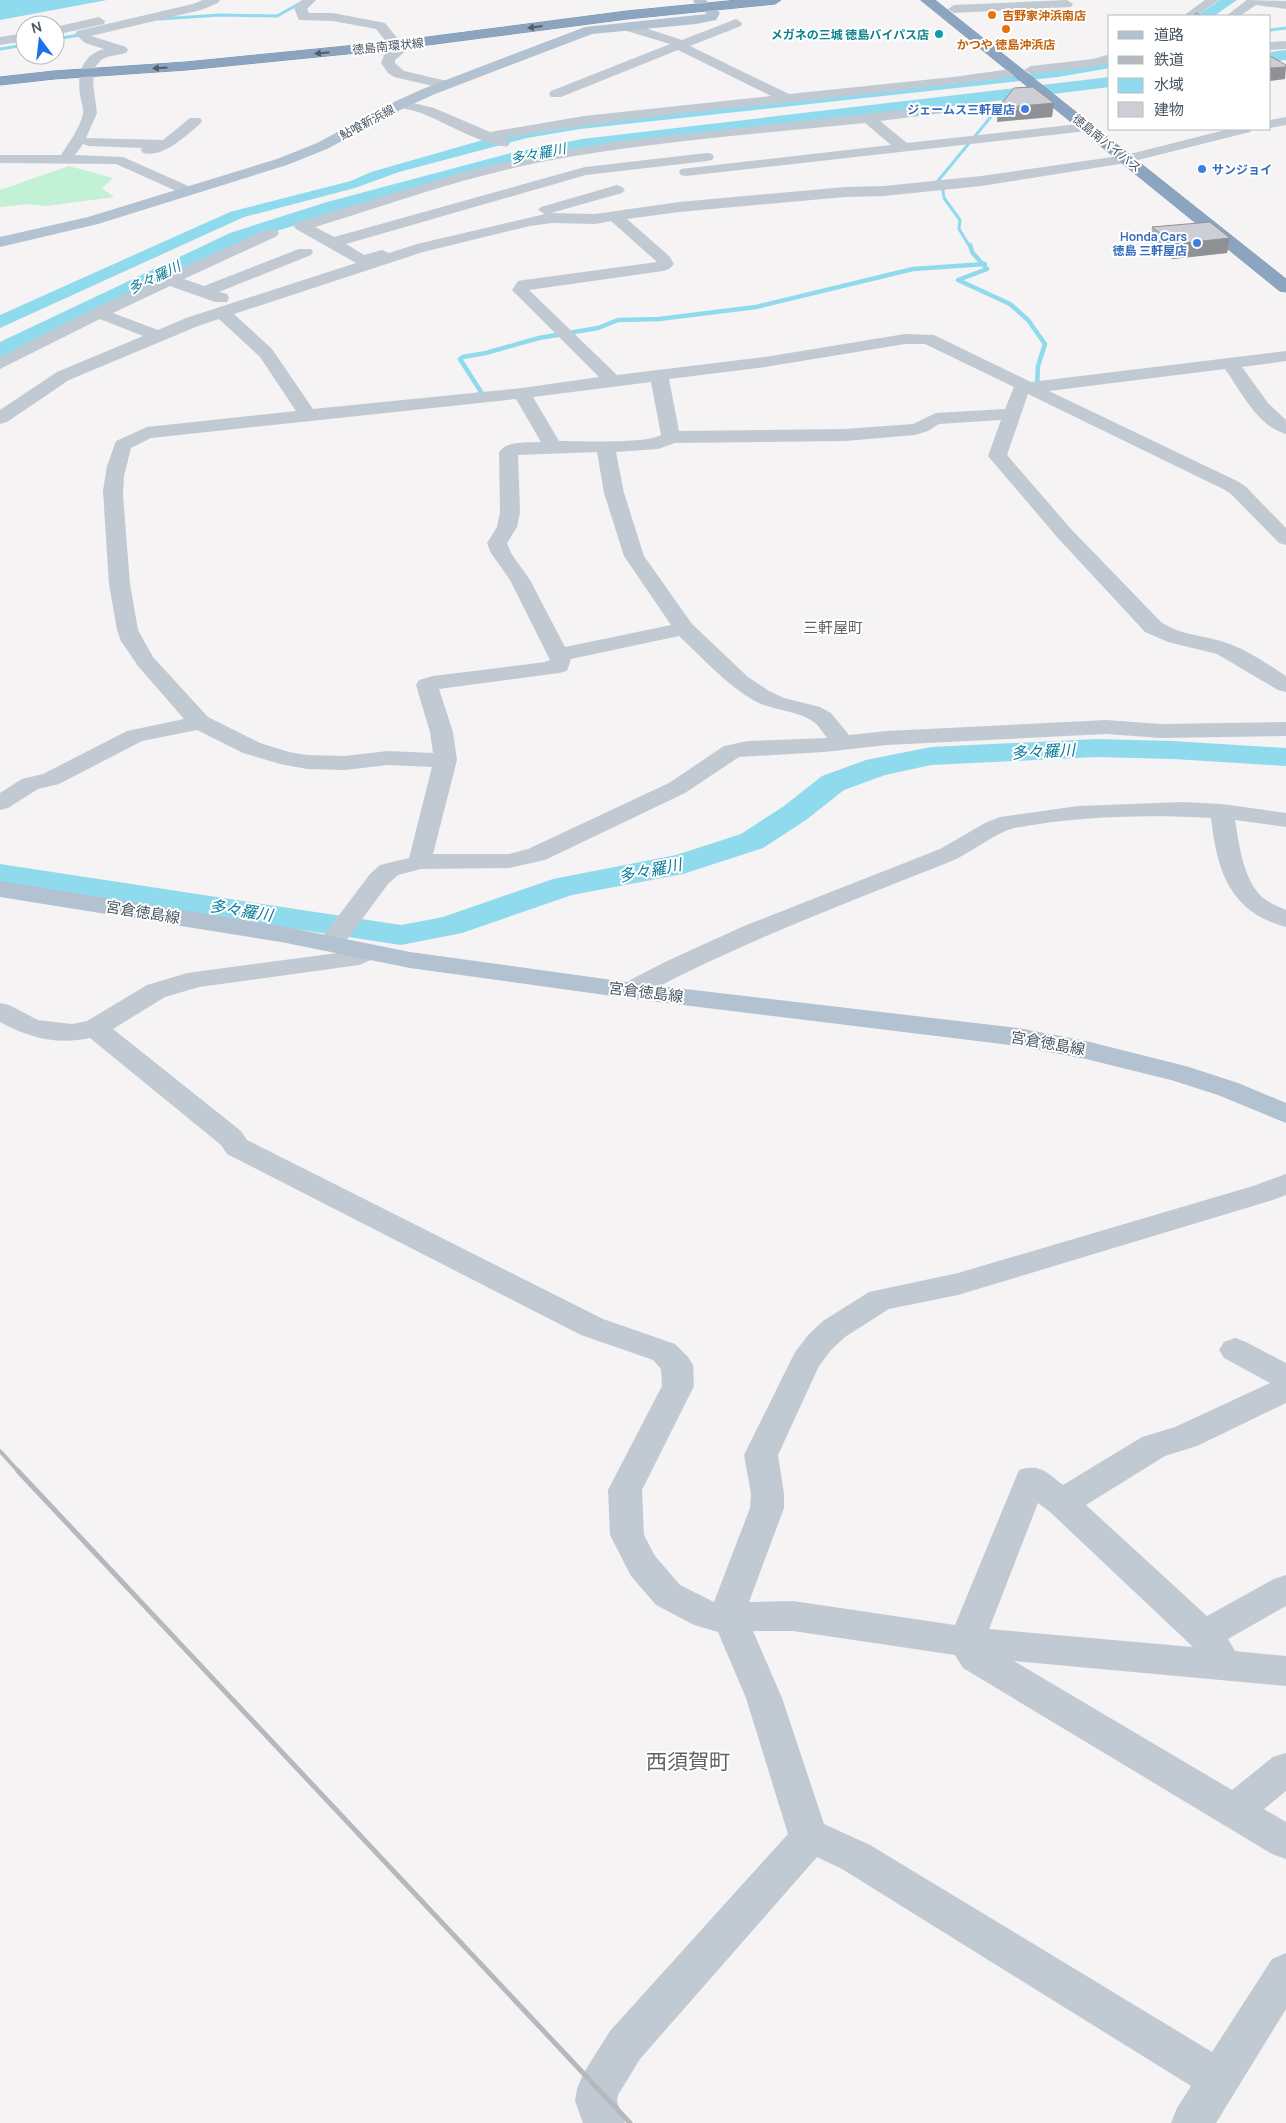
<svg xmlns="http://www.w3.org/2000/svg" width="1286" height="2123" viewBox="0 0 1286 2123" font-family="Manrope,'Noto Sans JP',sans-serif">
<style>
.green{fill:#c3f1d5}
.water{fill:#90daee}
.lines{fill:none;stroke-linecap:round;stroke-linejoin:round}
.stream-far1{stroke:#90daee;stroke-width:3}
.stream{stroke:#90daee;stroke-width:4.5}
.river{fill:#90daee;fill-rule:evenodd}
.highway-casing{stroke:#7690ad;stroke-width:1}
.minor{fill:#c1cad2;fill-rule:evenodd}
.major{fill:#b3c2d1;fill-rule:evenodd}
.highway{fill:#8ba5c1;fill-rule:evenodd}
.rail-far1{stroke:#b5b8bd;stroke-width:4}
.rail{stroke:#b5b8bd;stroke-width:5}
.wall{fill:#b0b2b7}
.shaded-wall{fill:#909195}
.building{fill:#cdcfd5;stroke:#909195}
.oneway{fill:#505e6b}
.food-dot{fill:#e8710a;stroke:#fff;stroke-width:2}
.culture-dot{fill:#0f9aa8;stroke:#fff;stroke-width:2}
.shop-dot{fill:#3f7fe0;stroke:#fff;stroke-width:2}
.labels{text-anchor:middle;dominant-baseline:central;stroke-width:4;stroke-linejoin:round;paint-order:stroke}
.far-food-label{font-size:12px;font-weight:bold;fill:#c56008;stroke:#fff;text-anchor:start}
.far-culture-label{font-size:12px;font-weight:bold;fill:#0d838f;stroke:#fff;text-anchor:end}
.far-street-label{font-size:12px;fill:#4a5661;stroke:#fff}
.far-shop-label{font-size:12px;font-weight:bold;fill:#366cbe;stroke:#fff;text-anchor:end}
.far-water-label{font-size:14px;font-style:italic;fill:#0c7c9b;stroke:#fff}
.far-quarter-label{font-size:15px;fill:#5f6368;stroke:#fff}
.street-label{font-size:15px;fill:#4a5661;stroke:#fff}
.water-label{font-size:16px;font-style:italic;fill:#0c7c9b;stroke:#fff}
.near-quarter-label{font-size:21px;fill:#5f6368;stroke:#fff}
</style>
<rect width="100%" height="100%" fill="#f5f3f3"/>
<!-- green -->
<path class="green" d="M69 166 113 178 102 188 114 197 47 206 27 204 0 207V190Z"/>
<!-- water -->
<path class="water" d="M0 0H107L0 20Z
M1220 0H1237L1214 16H1197Z
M1110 61V68L1058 77 580 129 527 138 399 172 355 188 244 217 0 328V315L230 212 351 181 371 172 483 140 533 129 1061 70Z"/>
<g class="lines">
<!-- stream-far1 -->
<path class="stream-far1" d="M159 19 220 15 277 16 306 0
M1270 30 1286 28
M55 39 86 34
M0 49 25 45
M970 247 959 229 960 220 944 198 943 191 937 182 1004 101 1003 96"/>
<!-- stream -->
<path class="stream" d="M970 245 972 252 987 269 958 280 1010 304 1028 320 1045 344 1038 366 1037 388
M477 395H483L460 359 463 357 486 353 539 338 598 328 618 320 659 319 756 307 913 269 985 264"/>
<!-- river -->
<path class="river" d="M1286 50V60L1270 62V52Z
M1110 77V87L582 151 492 169 322 217 244 241 8 356 0 358V342L230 233 327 202 511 153 582 139Z
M1097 739 1173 741 1286 748V766L1173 759 1097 757 931 765 885 775 844 790 806 820 763 848 683 874 572 895 462 933 401 945 0 884V864L401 925 443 917 553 879 676 855 741 834 784 806 822 776 866 760 931 747Z"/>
<!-- highway casing -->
<g class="highway-casing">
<path id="highway" d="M738 0H781L775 4 627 19 397 49 186 70 54 79 0 85V77L54 71 186 62 397 41 627 11Z
M921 0H935L1286 279V292L1280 291Z"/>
</g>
<!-- minor -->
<path class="minor" d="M203 0H220L218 3 201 10 91 36 126 47 128 50 126 53 107 57 101 60 95 67 93 83 97 113 86 138 163 140 190 118H200L202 121 200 124C185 136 164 158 143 153L141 150 142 148 89 146 83 144 75 155 123 157 193 188 196 191 193 194H183L116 164 0 163V155H61C69 142 79 130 83 114 84 108 81 102 80 95 77 74 82 55 104 49L85 43 75 34 77 31 193 4Z
M302 0H316L307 9 309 13H333L385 23 407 50 395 60V63L404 71 451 82 453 85 446 89 394 77 388 73 381 63 384 55 392 49 376 29 333 21 299 20 294 8Z
M1067 0 1073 4 1071 7 954 13 948 9 954 5Z
M1205 0H1219L1197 16H1183Z
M1247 0 1286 1V9L1256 5 1240 16H1226Z
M99 17 105 21 104 24 55 35V27Z
M736 19 742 23 741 26 690 46 789 94 953 77 1018 68 1025 72 1018 76C847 100 674 109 504 138L510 143 508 146C494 150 443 122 426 115 417 111 406 109 396 107L394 104 401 100 434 108 490 132 584 116 771 96 678 50 561 97H551L549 94 551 91 670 44 620 29 619 26 620 23H630L682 40Z
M25 33V41L0 45V37Z
M1286 41V49L1270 50V42Z
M1110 54V62L1094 67 1031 74 1024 70 1031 66 1093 59Z
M938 106 943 107 945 110 943 113 880 121 907 143 1087 123 1092 124 1094 127 1092 130 1087 131 686 176 681 175 679 172 681 169 891 145 865 123C757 134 648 142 541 162 464 177 390 204 315 227L334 237 585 167 707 153 712 154 714 157 712 160 707 161 586 175 346 244 364 255 382 250 389 253 417 244 545 214 538 210 541 207 617 185 622 187 625 190 622 193 551 213 595 214 679 202 845 187 884 186 981 176 1126 155 1229 129H1252L1250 132 1126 163 981 186 884 196 845 197 679 212 627 219 669 256 674 264 669 269 663 271 529 290 617 375 765 357 905 334 934 335 1031 382 1286 351V361L1242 367 1268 403 1286 420V434C1257 426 1241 391 1225 369L1049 391 1237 481 1245 486 1286 528V545L1279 543 1231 494 1223 489 1028 394 1007 455 1071 529 1161 622C1180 635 1202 635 1224 642 1246 649 1266 663 1286 676V692L1278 690 1217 654 1168 642 1145 632 1057 537 988 456 1001 420 939 424 928 431 915 435 845 441 675 443 658 449 616 452 624 493 644 556 692 624 748 677 769 691 784 698 820 707 831 713 849 735 887 731 1106 720 1161 724 1286 722V736L1161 738 1106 734 887 745 824 752 739 757 685 793 545 860 509 868 421 869 398 875 388 884 340 949 331 951 322 949 318 943 370 874 380 865 409 858 432 767 388 765 345 770 307 769 280 764 243 753 197 730 142 741 59 784 38 789 8 808 0 810V793L22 779 43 774 127 731 184 719 138 666 121 641 117 630 109 584 103 491 107 466 116 441 147 427 296 411 260 357 219 319 198 326 69 380 7 422 0 424V410L57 372 143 336 100 319 0 369V357L93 309 265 230H277L279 233 277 236 184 279 204 286 299 249H311L313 252 311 255 219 292 227 294 229 298 227 302H215L170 286 113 313 158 330 186 318 356 263 296 229 294 226 296 223 467 171 540 154 621 141ZM611 221 657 262 524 280 518 281 512 290 599 377 522 388 313 409 272 349 234 314 423 252 530 226 552 223 595 224ZM905 344H925L1014 387 1005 409 936 413 913 424 845 429 679 431 669 379 765 367ZM651 382 661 435C645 444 581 441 559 441L533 397ZM516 399 541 442C528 443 507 440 499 452L500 512 497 527 487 543 491 553 510 580 550 660 545 662 433 676 419 680 416 685 430 732 433 753 388 751 345 756 307 755 289 752 260 743 208 717 153 657 138 630 130 584 123 495 124 476 131 448 151 438ZM597 452 604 493 624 556 671 625 565 647 530 580 511 553 507 543 517 527 520 512 518 455ZM679 636C703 658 725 684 753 700 771 711 799 710 815 723 819 726 823 733 827 738L748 741 724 746 669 783 528 849 509 854H433L457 760 453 732 439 689 559 673 567 671 571 659Z
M1286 117V125L1270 128V120Z
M1183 802 1222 804 1286 813V827L1235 820C1239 844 1243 879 1262 897 1269 903 1278 906 1286 910V927C1229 912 1217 870 1211 818 1146 814 1078 816 1014 828 994 833 969 855 947 863 846 903 745 941 648 992 641 999 635 999 625 997L621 991 630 980 667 961 744 926 940 849 985 823 1000 817 1078 806Z
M367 944 376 946 380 952 376 958 359 965 199 987 165 997 113 1029 241 1131 247 1140 603 1319 675 1344 688 1357 693 1365 694 1386 642 1490 644 1535 655 1556 680 1585 714 1602 750 1508 751 1494 744 1455 795 1352 809 1334 823 1321 869 1292 958 1273 1253 1186 1286 1174V1195L1273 1200 958 1295 889 1309 845 1337 831 1350 819 1366 778 1455 784 1494V1508L749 1602 793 1601 955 1625 1019 1470C1041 1463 1047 1473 1063 1485L1142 1437 1175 1427 1270 1383 1224 1358 1219 1350 1224 1342 1235 1338 1246 1342 1286 1363V1403L1197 1446 1165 1456 1086 1505 1207 1616 1274 1579 1286 1575V1606L1228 1639 1235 1651 1286 1656V1686L1014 1661 1232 1790 1273 1757 1286 1753V1791L1264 1809 1286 1822V1859L1272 1854 963 1668 955 1655 793 1631H753L782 1698 824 1824 870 1845 1212 2052 1272 1959 1286 1953V2009L1216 2123H1171L1177 2108 1191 2086 842 1869 817 1857 640 2059 618 2095 617 2101 625 2123H583L575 2101 577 2089 583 2074 610 2031 788 1834 746 1698 718 1632 694 1625 656 1605 631 1576 610 1535 608 1490 662 1386 661 1369 653 1360 581 1335 227 1154 221 1145 90 1038C57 1045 29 1038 0 1022V1003L9 1005 38 1020 72 1024 87 1021 147 985 187 973 345 952ZM1038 1503 1050 1512 1193 1647 989 1629Z"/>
<!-- major -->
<path class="major" d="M693 0H706L720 13 716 20 696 24 592 34 435 94 406 107 327 149 287 165 98 224 0 247V237L88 217 277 159 317 143 396 101 425 88 585 27 707 14 695 4Z
M0 881 281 926 410 952 634 983 1018 1028 1086 1041 1189 1067 1238 1083 1286 1103V1123L1218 1095 1171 1080 1086 1059 1018 1046 634 999 410 968 281 942 0 897Z"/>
<!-- highway -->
<use href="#highway" class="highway"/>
<!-- rail-far1 -->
<path class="rail-far1" d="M0 1451 19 1472"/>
<!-- rail -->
<path class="rail" d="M18 1471 630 2123"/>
</g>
<!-- wall -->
<path class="wall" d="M1152 227 1230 238 1227 253 1172 259 1150 242Z"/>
<!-- shaded-wall -->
<path class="shaded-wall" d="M1286 67 1285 79 1270 81V68Z
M1054 103 1052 117 997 122 998 108Z
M1230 238 1227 253 1172 259 1174 244Z"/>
<!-- building -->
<path class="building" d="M1196 13 1202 16H1194Z
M1270 56 1286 65V67L1270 68Z
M1033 87 1054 103 998 108 1014 88Z
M1210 222 1230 238 1174 244 1152 227Z"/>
<!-- one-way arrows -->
<defs><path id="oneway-solid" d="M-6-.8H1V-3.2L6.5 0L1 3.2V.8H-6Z" transform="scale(1.25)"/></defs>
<g class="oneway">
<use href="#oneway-solid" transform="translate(535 27) rotate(172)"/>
<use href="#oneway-solid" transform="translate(322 53) rotate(174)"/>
<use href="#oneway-solid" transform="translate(160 68) rotate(176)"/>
</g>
<!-- markers -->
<g class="food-dot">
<circle cx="992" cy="15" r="5"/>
<circle cx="1006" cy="29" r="5"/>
</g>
<circle class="culture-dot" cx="939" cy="34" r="5"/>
<g class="shop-dot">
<circle cx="1025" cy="109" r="5"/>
<circle cx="1202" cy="169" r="5"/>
<circle cx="1197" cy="243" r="5"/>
</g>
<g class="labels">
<!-- far-food labels -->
<g class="far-food-label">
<text x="1002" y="15">吉野家沖浜南店</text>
<text x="1006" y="44" text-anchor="middle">かつや 徳島沖浜店</text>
</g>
<!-- far-culture labels -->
<g class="far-culture-label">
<text x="929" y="34">メガネの三城 徳島バイパス店</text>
</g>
<!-- far-street labels -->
<g class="far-street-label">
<text transform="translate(388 46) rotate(-6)">徳島南環状線</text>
<text transform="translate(367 122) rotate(-28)">鮎喰新浜線</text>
<text transform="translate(1107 143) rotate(39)">徳島南バイパス</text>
</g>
<!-- far-shop labels -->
<g class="far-shop-label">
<text x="1015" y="109">ジェームス三軒屋店</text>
<text x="1212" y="169" text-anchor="start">サンジョイ</text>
<text x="1187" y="236">Honda Cars<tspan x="1187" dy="14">徳島 三軒屋店</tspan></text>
</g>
<!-- far-water labels -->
<g class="far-water-label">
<text transform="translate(538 153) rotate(-11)">多々羅川</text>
<text transform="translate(154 277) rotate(-26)">多々羅川</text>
</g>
<!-- far-quarter labels -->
<g class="far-quarter-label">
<text x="833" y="627">三軒屋町</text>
</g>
<!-- street labels -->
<g class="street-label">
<text transform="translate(143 912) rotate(9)">宮倉徳島線</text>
<text transform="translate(646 992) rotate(7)">宮倉徳島線</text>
<text transform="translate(1048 1043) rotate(10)">宮倉徳島線</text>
</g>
<!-- water labels -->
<g class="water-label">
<text transform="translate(1043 751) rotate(-3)">多々羅川</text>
<text transform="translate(650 870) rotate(-11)">多々羅川</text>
<text transform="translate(241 910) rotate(9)">多々羅川</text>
</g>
<!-- near-quarter labels -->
<g class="near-quarter-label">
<text x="688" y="1761">西須賀町</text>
</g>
</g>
<!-- legend -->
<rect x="1108" y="15" width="162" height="115" fill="#ffffff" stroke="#b7bbc0"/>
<rect x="1118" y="31" width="25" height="8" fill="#b3c2d1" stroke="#b7bbc0"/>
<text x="1154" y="40" font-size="15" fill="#4a5661">道路</text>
<rect x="1118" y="56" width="25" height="8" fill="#b5b8bd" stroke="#b7bbc0"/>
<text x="1154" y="65" font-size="15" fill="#4a5661">鉄道</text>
<rect x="1118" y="78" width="25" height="15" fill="#90daee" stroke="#b7bbc0"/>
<text x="1154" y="90" font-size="15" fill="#4a5661">水域</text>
<rect x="1118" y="102" width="25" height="15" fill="#cdcfd5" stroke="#b7bbc0"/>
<text x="1154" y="115" font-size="15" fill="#4a5661">建物</text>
<!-- north arrow -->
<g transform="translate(40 40) rotate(345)"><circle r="24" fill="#ffffff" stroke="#b7bbc0"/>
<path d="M0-4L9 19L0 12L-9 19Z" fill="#1a73e8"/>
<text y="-8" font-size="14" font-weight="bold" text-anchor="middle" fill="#4a5661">N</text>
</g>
</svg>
